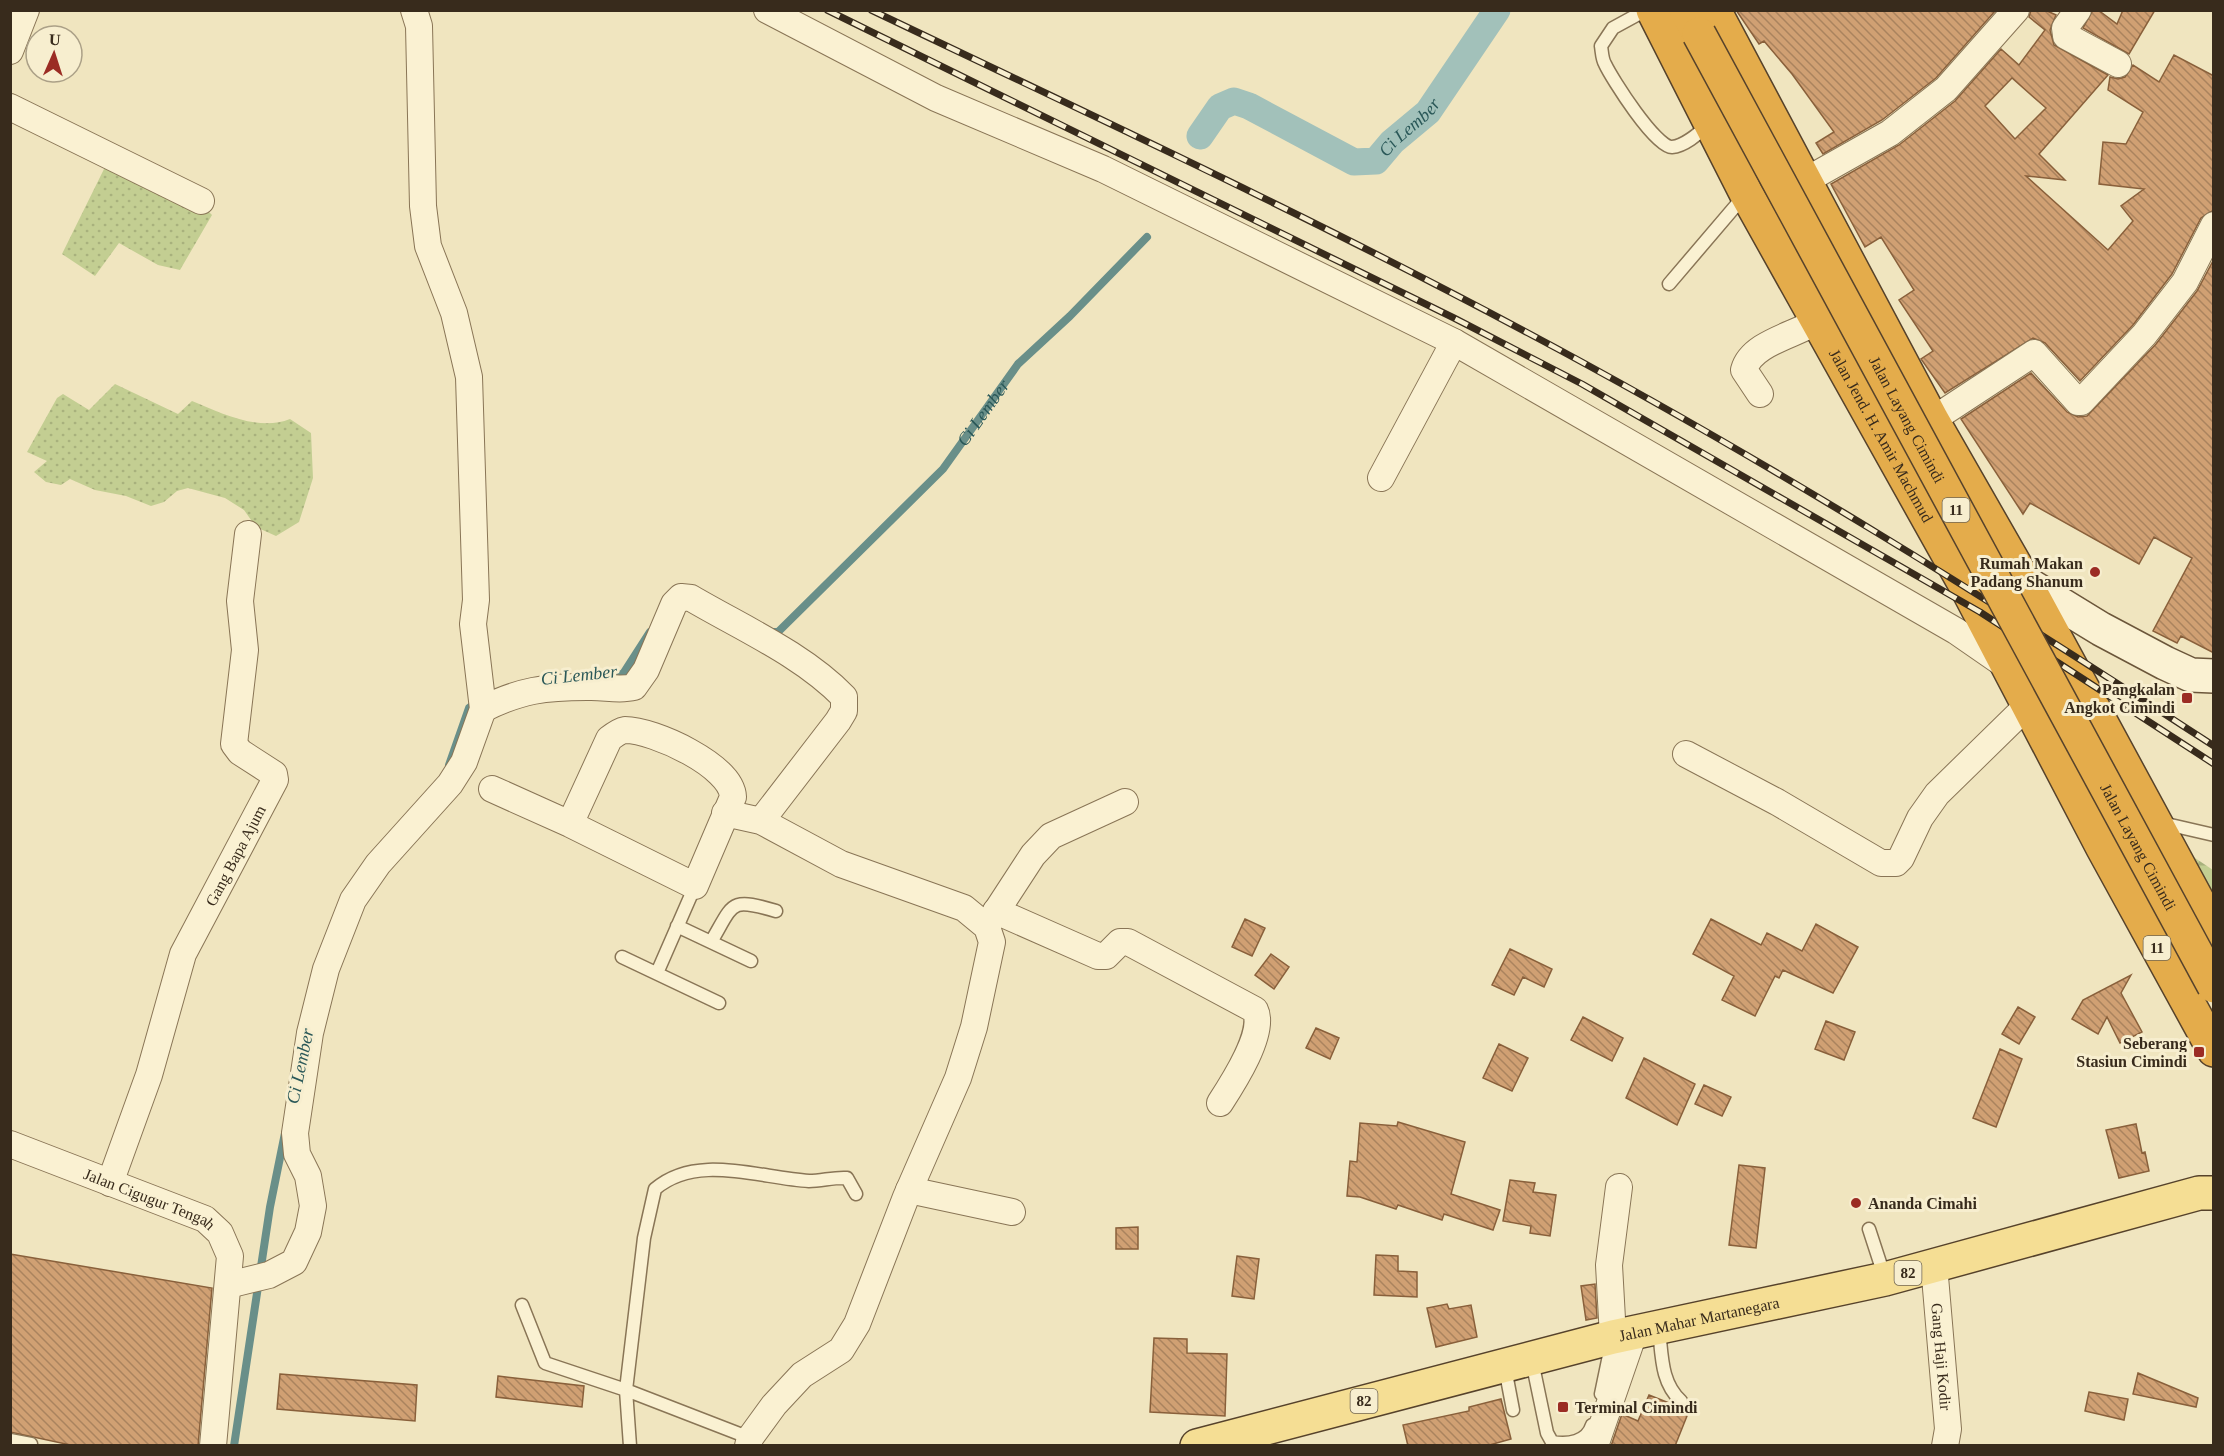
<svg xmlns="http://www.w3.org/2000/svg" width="2224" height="1456" viewBox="0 0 2224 1456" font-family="Georgia,serif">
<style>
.grass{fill:url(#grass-dots)}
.forest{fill:url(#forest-firs)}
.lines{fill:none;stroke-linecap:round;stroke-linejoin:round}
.stream{stroke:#698f89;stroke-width:8}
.canal{stroke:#a2c1ba;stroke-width:27}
.building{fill:url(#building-back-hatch);stroke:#89603b;stroke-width:1.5;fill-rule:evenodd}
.lane-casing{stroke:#897556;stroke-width:15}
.street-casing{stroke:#897556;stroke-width:28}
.secondary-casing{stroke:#6b563a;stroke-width:36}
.primary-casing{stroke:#56422b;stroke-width:36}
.highway-casing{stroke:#56422b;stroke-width:36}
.lane{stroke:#faf1d2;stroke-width:12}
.street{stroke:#faf1d2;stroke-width:26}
.secondary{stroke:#faf1d2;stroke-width:33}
.primary{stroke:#f5de94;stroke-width:33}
.highway{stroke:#e4ac4b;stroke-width:33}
.rail-casing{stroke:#382b1c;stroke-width:7}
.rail{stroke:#f7eecf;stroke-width:4.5;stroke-dasharray:14;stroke-linecap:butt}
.highway-bridge-casing{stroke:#56422b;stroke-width:36;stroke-linecap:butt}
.highway-bridge{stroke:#e4ac4b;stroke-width:33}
.poi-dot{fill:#9b2c24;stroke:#f7eecf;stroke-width:2}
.labels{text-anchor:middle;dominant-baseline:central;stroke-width:6;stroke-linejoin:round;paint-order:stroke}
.shield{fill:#f7eecf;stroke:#716652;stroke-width:1.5}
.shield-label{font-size:15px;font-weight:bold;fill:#382b1c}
.street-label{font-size:16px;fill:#382b1c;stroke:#f7eecf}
.poi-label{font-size:16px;font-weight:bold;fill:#382b1c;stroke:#f7eecf;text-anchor:end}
.water-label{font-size:18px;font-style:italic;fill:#2a5858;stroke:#f7eecf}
</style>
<defs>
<pattern id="grass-dots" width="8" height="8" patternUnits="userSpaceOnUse" patternTransform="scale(1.5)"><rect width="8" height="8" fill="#c3ce92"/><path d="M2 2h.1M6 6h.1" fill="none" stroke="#a8b17d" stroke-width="1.8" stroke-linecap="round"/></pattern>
<pattern id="forest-firs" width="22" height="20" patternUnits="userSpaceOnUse" patternTransform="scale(1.5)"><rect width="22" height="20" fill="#c3ce92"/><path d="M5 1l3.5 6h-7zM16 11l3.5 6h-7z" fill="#a8b17d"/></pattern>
<pattern id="building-back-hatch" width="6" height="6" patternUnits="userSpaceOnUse" patternTransform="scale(1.5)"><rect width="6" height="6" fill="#d0a073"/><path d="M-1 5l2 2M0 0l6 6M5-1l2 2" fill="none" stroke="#aa835e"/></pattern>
</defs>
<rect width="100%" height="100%" fill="#f0e5bf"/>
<!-- grass -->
<path class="grass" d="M106 165 195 198 212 215 180 270 158 265 119 243 95 276 62 254Z
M115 384 178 414 192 401C221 413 259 432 290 419L311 433 313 478 299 522 276 536 256 527 244 510 225 498 188 488 177 491 164 502 151 506 126 496 95 490 70 479 61 485 46 482 34 472 47 461 27 452 57 398 63 394 89 410Z"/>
<!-- forest -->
<path class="forest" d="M2183 850 2213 870V904Z"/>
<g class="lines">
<!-- stream -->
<g class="stream">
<path id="s1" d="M770 632H778L943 469 1018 364 1070 316 1147 237"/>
<path d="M598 676 623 674 650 632"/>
<path d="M449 765 469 708 478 701"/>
<path d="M234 1446 270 1207 285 1133"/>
</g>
<!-- canal -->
<path class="canal" id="s2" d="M1200 136 1220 107 1234 101 1249 106 1354 162 1376 161 1392 142 1428 112 1497 10"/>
</g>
<!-- building -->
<path class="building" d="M1736 10H1996L1936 78 1882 120 1823 154 1816 143 1834 132 1792 74 1764 41 1759 44Z
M2031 10H2045L2056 15 2050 30 2054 45 2108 75 2039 154 2065 180 2026 176 2108 250 2133 221 2121 206 2144 189 2099 184 2103 142 2126 144 2143 112 2108 90 2110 77 2118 79 2125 77 2133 65 2159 82 2174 55 2214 76V210L2201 218 2172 274 2133 325 2080 381 2045 343 2033 338 1945 393 1921 359 1933 351 1899 300 1914 290 1881 237 1865 247 1831 184 1899 145 1955 101 2001 49 2019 65 2045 30 2029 17ZM2012 78 2046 108 2015 139 1985 106Z
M2093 10H2098L2117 24 2123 10H2155L2129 54 2083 28Z
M2214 259V653L2181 636 2177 643 2153 631 2192 558 2154 537 2139 564 2030 503 2023 514 1961 419 2031 373 2067 412 2078 417 2087 416 2156 344 2197 291Z
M1245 919 1265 928 1252 956 1232 947Z
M1711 919 1761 945 1767 933 1802 951 1816 924 1858 947 1833 993 1783 970 1779 978 1775 976 1755 1016 1722 1000 1734 976 1693 954Z
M1510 949 1552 969 1544 987 1523 977 1514 995 1492 985Z
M1271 954 1289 967 1274 989 1255 975Z
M2131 975 2121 993 2142 1032 2120 1043 2107 1017 2098 1034 2072 1019 2083 1000Z
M2018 1007 2035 1017 2019 1044 2002 1034Z
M1583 1017 1623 1038 1612 1061 1571 1040Z
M1826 1021 1855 1032 1844 1060 1815 1049Z
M1316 1028 1339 1038 1330 1059 1306 1048Z
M1499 1044 1528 1058 1512 1091 1483 1078Z
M2000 1049 2022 1059 1996 1127 1973 1118Z
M1644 1058 1695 1084 1677 1125 1626 1098Z
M1704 1085 1731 1097 1722 1116 1695 1104Z
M1398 1122 1465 1142 1451 1194 1500 1210 1493 1230 1444 1214 1442 1220 1398 1205 1396 1209 1360 1197 1347 1196 1350 1161 1357 1162 1360 1123 1397 1126Z
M2136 1124 2142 1153 2145 1152 2149 1171 2119 1178 2106 1130Z
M1739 1165 1765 1168 1756 1248 1729 1245Z
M1510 1180 1535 1183 1533 1192 1556 1195 1550 1236 1530 1233 1531 1226 1503 1221Z
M1138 1227V1249H1116V1228Z
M10 1254 212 1288 198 1446H75L10 1432Z
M1376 1255 1398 1256V1271L1417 1272V1297L1374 1295Z
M1237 1256 1259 1259 1254 1299 1232 1296Z
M1595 1284 1597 1318 1586 1320 1581 1286Z
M1447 1304 1449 1309 1471 1305 1477 1337 1436 1347 1427 1308Z
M1154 1338 1187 1339V1353L1227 1354 1225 1416 1150 1412Z
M2138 1373 2198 1398 2196 1407 2133 1394Z
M280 1374 417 1385 415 1421 277 1409Z
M498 1376 584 1386 582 1407 496 1397Z
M2089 1392 2128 1399 2124 1420 2085 1411Z
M1649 1395 1689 1411 1675 1446H1611L1622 1414 1638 1421Z
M1501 1399 1511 1439 1486 1446H1408L1403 1425 1469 1411V1407Z"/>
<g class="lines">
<!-- lane casing -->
<g class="lane-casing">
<path id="lane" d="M1646 10 1613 28 1601 46C1602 52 1602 59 1605 64 1612 79 1656 148 1672 147 1685 146 1699 133 1708 125
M1669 284 1744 196
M2162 823 2214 835
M677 926 751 961
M711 942C734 903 729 897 776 911
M622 957 719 1003
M657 973 695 886
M1869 1229 1885 1278
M522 1305 545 1363 626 1390 630 1446
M1659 1330C1662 1356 1661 1383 1681 1401
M1532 1361 1547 1433 1552 1442C1568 1445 1587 1442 1592 1425
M1505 1368 1513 1410
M1601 1394 1612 1341
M750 1438 626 1390 644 1238 655 1189C697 1153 759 1178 809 1181 822 1181 834 1177 847 1178L856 1194
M10 1440 31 1444"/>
</g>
<!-- street casing -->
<g class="street-casing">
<g id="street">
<path d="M767 10 936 98 1103 169 1454 342 1956 631 2008 667"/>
<path d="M2078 10 2065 28 2066 36 2118 64"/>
<path d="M10 51 26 10"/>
<path d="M10 107 201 201"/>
<path d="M1805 181 1890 133 1946 89 2016 10"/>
<path d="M1760 394 1744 370C1751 343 1796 335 1817 321"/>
<path d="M1932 420 2034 353 2078 402H2081L2144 335 2185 282 2214 225"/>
<path d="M1381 478 1454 342"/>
<path d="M483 709C521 690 545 687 587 687 604 686 618 691 634 687L646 670 674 604 681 597 691 598C742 628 802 654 844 697V711L838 721 761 821"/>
<path d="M1686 754 1777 802 1881 863H1896L1901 858 1920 818 1937 794 2027 706"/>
<path d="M492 789 570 824 695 886 733 797C732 766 654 730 625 730 619 731 614 735 609 739L570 824"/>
<path d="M725 813 761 821 841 864 964 908 987 927 992 942 974 1027 958 1078 906 1197 857 1324 841 1350 802 1375 774 1405 750 1438 748 1446"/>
<path d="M996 911 1098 956H1106L1120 942H1128L1255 1010C1266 1032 1233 1083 1220 1103"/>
<path d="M988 924 1033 855 1051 836 1125 802"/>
<path id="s3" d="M10 1144 205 1219 220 1233 230 1256 213 1446"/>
<path id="s4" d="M110 1183 149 1075 183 954 275 780 274 774 240 752 234 744 245 650 240 601 248 534"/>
<path d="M909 1190 1012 1212"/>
<path id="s5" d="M1934 1265 1948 1429 1945 1446"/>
<path d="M228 1285 269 1275 294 1262 308 1232 313 1206 308 1176 297 1154 295 1133 310 1033 326 969 353 900 378 864 450 784 464 762 483 709 473 624 476 600 469 377 454 313 428 246 423 206 419 26 414 10"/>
<path d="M1613 1337 1609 1265 1619 1187"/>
<path d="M1595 1446 1634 1333"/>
</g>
</g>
<!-- secondary casing -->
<g class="secondary-casing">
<path id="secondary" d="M2016 577 2101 629 2165 663 2191 675 2214 676"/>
</g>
<!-- primary casing -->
<g class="primary-casing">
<g id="primary">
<path id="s6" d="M1197 1446 1613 1337 1885 1279 2199 1193H2214"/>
</g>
</g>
<!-- highway casing -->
<g class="highway-casing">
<g id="highway">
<path id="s7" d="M1653 10 1746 193 1967 588 2103 848 2214 1050"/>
<path d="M1686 10 1699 34"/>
<path d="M1714 10 1932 420 2026 584 2214 931"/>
</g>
</g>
<!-- lane -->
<use href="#lane" class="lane"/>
<!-- street -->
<use href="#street" class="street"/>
<!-- secondary -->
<use href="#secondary" class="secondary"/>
<!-- primary -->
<use href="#primary" class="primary"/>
<!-- highway -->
<use href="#highway" class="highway"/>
<!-- rail casing -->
<g class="rail-casing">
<path id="rail" d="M827 10 1454 318 1582 384 1980 612 2214 764
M871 10C1091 115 1313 218 1528 333 1763 458 1990 600 2214 746"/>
</g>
<!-- rail -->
<use href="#rail" class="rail"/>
<!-- highway-bridge casing -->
<g class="highway-bridge-casing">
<g id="highway-bridge">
<path id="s8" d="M1699 34 2214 986"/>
</g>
</g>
<!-- highway-bridge -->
<use href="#highway-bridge" class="highway-bridge"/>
</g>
<!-- markers -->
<g class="poi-dot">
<circle cx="2095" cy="572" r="6"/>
<rect x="2181" y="692" width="12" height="12" rx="3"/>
<rect x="2193" y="1046" width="12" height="12" rx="3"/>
<circle cx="1856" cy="1203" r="6"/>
<rect x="1557" y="1401" width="12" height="12" rx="3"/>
</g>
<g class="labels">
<!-- shield labels -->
<g class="shield">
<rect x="1942.5" y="498" width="27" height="24" rx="4.5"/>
<rect x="2143.5" y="936" width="27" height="24" rx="4.5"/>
<rect x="1894.5" y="1261" width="27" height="24" rx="4.5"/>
<rect x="1350.5" y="1389" width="27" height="24" rx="4.5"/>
</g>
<g class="shield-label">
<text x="1956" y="510">11</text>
<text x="2157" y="948">11</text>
<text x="1908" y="1273">82</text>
<text x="1364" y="1401">82</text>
</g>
<!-- street labels -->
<g class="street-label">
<text stroke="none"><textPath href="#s8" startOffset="438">Jalan Layang Cimindi</textPath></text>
<text stroke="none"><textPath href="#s7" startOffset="483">Jalan Jend. H. Amir Machmud</textPath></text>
<text stroke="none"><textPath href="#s8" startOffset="924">Jalan Layang Cimindi</textPath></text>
<text stroke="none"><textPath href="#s4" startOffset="352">Gang Bapa Ajum</textPath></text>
<text stroke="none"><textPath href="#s3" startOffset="150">Jalan Cigugur Tengah</textPath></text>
<text stroke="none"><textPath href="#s6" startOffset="518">Jalan Mahar Martanegara</textPath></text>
<text stroke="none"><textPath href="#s5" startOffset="92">Gang Haji Kodir</textPath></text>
</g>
<!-- poi labels -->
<g class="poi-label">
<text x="2083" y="563">Rumah Makan<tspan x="2083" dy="18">Padang Shanum</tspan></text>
<text x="2175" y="689">Pangkalan<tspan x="2175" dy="18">Angkot Cimindi</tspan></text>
<text x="2187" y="1043">Seberang<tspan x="2187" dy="18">Stasiun Cimindi</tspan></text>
<text x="1868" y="1203" text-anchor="start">Ananda Cimahi</text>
<text x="1575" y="1407" text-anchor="start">Terminal Cimindi</text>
</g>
<!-- water labels -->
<g class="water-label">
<text stroke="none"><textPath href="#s2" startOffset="255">Ci Lember</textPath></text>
<text stroke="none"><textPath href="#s1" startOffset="309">Ci Lember</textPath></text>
<text transform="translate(579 675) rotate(-6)">Ci Lember</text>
<text transform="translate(300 1066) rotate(-78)">Ci Lember</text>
</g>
</g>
<!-- border -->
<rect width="2224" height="1456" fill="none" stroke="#382b1c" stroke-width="24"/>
<!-- north arrow -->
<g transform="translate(54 54) rotate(3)"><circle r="28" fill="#f7eecf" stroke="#aba087" stroke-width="1.5"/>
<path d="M0-4.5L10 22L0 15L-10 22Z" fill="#9b2c24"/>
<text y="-9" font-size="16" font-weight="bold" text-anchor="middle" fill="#382b1c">U</text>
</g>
</svg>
